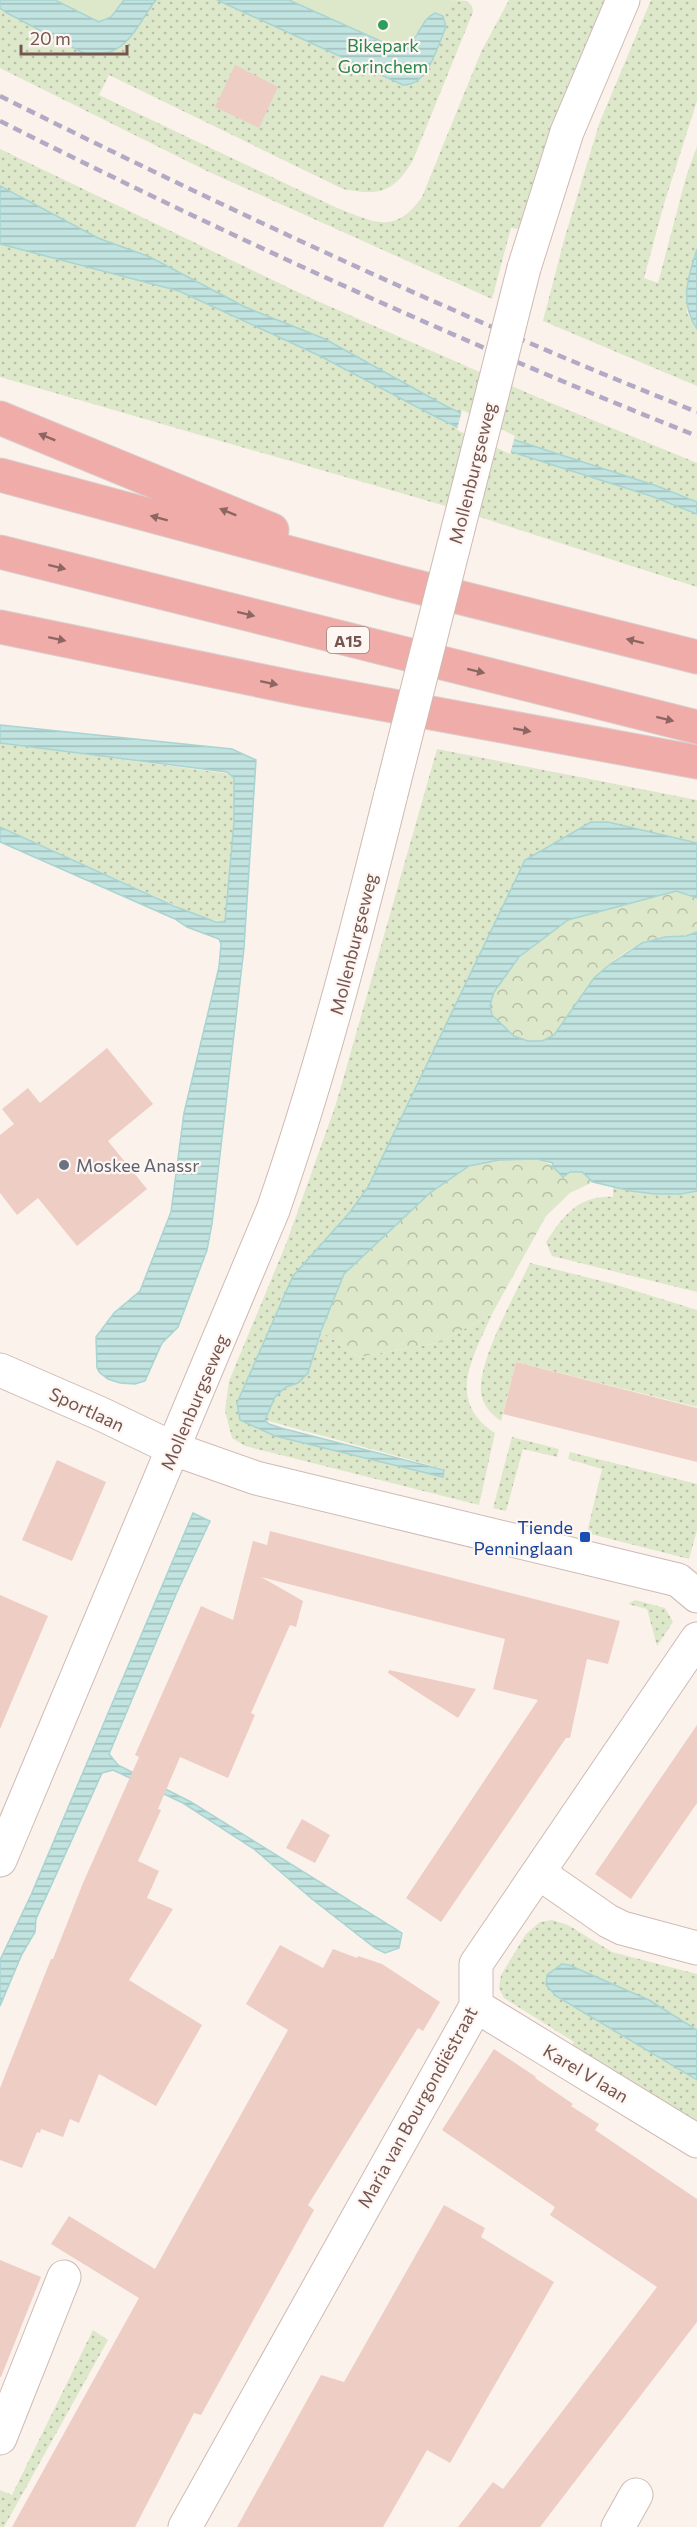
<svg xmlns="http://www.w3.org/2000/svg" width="697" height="2527" viewBox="0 0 697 2527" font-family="Commissioner,sans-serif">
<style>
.green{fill:url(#green-dots)}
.forest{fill:url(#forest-crowns)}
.pitch{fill:#dde8ca}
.water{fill:url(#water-rules);stroke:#a8d4d2;stroke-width:1.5}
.pier{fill:#fbf2eb}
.building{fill:#eecdc5}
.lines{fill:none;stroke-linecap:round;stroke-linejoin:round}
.minor-casing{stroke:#cfbab4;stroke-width:35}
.highway-casing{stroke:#d8cfce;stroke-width:35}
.minor{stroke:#fff;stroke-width:33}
.highway{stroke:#efaca8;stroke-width:33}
.rail{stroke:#b2a9c5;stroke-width:4.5;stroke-dasharray:9 6;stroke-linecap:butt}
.minor-bridge-casing{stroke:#cfbab4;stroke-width:35;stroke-linecap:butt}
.minor-bridge{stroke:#fff;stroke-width:33}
.oneway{fill:#8d6662}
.leisure-dot{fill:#2e9e5b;stroke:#fef6f2;stroke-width:2}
.worship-dot{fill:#6b7280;stroke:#fef6f2;stroke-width:2}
.transit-dot{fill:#1a4fb4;stroke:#fef6f2;stroke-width:2}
.labels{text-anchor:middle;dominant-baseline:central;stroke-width:4.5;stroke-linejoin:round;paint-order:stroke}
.shield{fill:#fef6f2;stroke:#9d8581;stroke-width:1.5}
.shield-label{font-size:16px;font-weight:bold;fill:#745550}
.leisure-label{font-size:18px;fill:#27864d;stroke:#fef6f2}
.street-label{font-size:18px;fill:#745550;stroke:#fef6f2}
.worship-label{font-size:18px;fill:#5b616d;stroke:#fef6f2;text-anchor:start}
.transit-label{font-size:18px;fill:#164399;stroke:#fef6f2;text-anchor:end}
</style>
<defs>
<pattern id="green-dots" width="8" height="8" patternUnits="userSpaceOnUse" patternTransform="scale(1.5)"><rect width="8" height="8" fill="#dde8ca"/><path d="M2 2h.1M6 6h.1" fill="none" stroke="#b8bfa6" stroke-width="1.8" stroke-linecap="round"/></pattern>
<pattern id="forest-crowns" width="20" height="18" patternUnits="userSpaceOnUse" patternTransform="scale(1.5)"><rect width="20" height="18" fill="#dde8ca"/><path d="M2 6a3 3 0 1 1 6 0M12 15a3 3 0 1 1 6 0" fill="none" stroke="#b8bfa6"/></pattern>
<pattern id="water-rules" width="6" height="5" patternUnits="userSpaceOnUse" patternTransform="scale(1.5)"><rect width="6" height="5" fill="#c1e4e1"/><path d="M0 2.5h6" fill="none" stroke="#a1bcb9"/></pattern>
</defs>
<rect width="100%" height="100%" fill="#fbf2eb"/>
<!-- green -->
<path class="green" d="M156 0H217L403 85C428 86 437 47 446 27L443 16 452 0 467 1 472 6 473 12 413 160C394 193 379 196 343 189L109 75 99 95 335 207C374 222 394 236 422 197L481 52 509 0H606L559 110 519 229 511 228 492 299 207 171 0 68V8L85 53Z
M651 0H697V101L664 204 644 278 658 283 686 177 697 146V249L692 266 687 313 697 329V386L543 321 564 240 599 124Z
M0 149 306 296 544 400 697 463V587L442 505 0 377V244L179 291 320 356 438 418 444 405 325 339 245 307 150 257 98 238 0 186Z
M0 743 231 774 234 778V822L225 922 204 918 0 827Z
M437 749 697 800V843L608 822 368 1187 349 1213 293 1276 237 1403 241 1420 275 1436 443 1477 444 1469 265 1420 275 1397 310 1368 321 1331 359 1357 438 1343 492 1314C473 1358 445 1400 495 1433L479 1505 245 1446 232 1438 225 1411 229 1381 286 1244 336 1104Z
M613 1186C640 1195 669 1196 697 1191V1292L552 1256 546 1242C564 1215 579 1195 613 1197Z
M530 1263 610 1283 697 1310V1407L516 1362 501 1421C491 1414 482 1405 481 1392 478 1360 516 1293 530 1263Z
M512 1437 559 1449 557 1457 523 1449 506 1511 493 1508Z
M570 1452 697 1484V1530L689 1559 587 1533 602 1469 568 1459Z
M635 1600 665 1608 673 1622 657 1646 647 1609 628 1604Z
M552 1920 568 1925 612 1952 697 1974V2030L649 2000 556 1996 697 2080V2125L571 2047 574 2042 504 1998 499 1988 501 1975 526 1934 540 1922Z
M93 2330 108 2340 4 2527H0V2490L12 2495Z"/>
<!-- forest -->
<path class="forest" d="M676 891 697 898V932C687 937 677 935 666 937 640 939 614 958 596 977 581 992 562 1039 540 1041 525 1043 510 1035 500 1024 494 1018 490 1013 490 1004 493 978 547 928 570 919 604 906 641 900 676 891Z
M537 1159 570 1172H582L593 1182 570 1193 546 1216 492 1314 438 1343 359 1357 321 1331 344 1274 430 1193 469 1166 499 1160Z"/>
<!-- pitch -->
<path class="pitch" d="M55 0H124L111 17 99 22Z
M289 0H452L443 16 435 13C426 24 418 43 404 47 389 52 308 9 289 0Z"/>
<!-- water -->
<path class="water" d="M0 0H55L99 22 111 17 124 0H156C134 28 128 59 85 54L7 13 0 8Z
M217 0H289L396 48C420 48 417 21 435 13L443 16 446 27C437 47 428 86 403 85Z
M0 186 98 238 150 257 245 307 325 339 444 405 515 440 657 486 697 502V514L651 496 512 452 438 418 320 356 179 291 0 244Z
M697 249V329C679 302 688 278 697 249Z
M0 725 232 749 256 760 244 948 212 1224 207 1250 178 1327 162 1343 145 1381 135 1384 120 1383 108 1379 100 1373 97 1368 96 1337 114 1313 140 1291 171 1212 184 1113 219 967 221 944 219 939 187 927 175 919 0 842V827L174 906 216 922H225L234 822V778L227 772 0 743Z
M591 822H608L697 843V898L676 891 568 920 519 957 494 992 490 1005 492 1015 514 1036 528 1041H542L554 1035 594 978 609 965 642 943 665 937 686 936 697 932V1191L681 1194H655L631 1191 593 1182 582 1172H570L563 1177 552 1166 553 1163 537 1159 499 1160 469 1166 430 1193 344 1274 321 1331 308 1373 298 1383 286 1387 275 1397 265 1420 269 1424 281 1428 444 1470 443 1477 275 1436 240 1420 237 1403 293 1276 350 1212 368 1187 525 860Z
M193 1513 210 1521 177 1592 109 1754 118 1765 191 1802 402 1933 399 1948 385 1953 375 1948 312 1899 254 1849 183 1803 113 1770 102 1773 36 1919 35 1932 22 1954 0 2006V1960L31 1895Z
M562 1964 569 1965 649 2000 697 2030V2080L556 1996 546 1985 547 1975Z"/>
<!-- pier -->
<path class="pier" d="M462 410 515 436 510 454 457 430Z"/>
<!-- building -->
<path class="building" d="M235 65 278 87 259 128 215 107Z
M107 1048 153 1104 108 1141 147 1189 77 1246 38 1198 17 1215 0 1193V1135L14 1124 2 1109 28 1088 40 1103Z
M516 1362 697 1408V1462L503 1414Z
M57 1460 106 1482 72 1561 22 1540Z
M270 1531 620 1621 608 1664 587 1659 570 1738H566L441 1922 406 1898 538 1700 493 1689 505 1639 261 1577 303 1601 296 1627 290 1625 251 1713 255 1715 228 1778 180 1757 158 1809 161 1810 138 1861 159 1871 147 1898 173 1909 129 1980 202 2025 156 2106 99 2074 79 2123 70 2119 63 2137 41 2129 40 2133 37 2132 22 2168 0 2160V2088L51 1959H53L83 1883 139 1757 135 1755 201 1606 233 1620 253 1541 267 1545Z
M0 1595 48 1616 0 1729Z
M389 1670 476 1689 458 1718 388 1673Z
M697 1725V1803L631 1899 595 1874Z
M302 1819 330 1835 315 1863 286 1848Z
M280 1945 323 1968 333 1949 357 1958 358 1956 382 1964 440 2002 423 2031 418 2028 308 2205 314 2210 201 2415 194 2413 135 2527H12L139 2298 51 2244 69 2216 155 2269 288 2030 246 2004Z
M494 2049 536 2077 535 2078 573 2104 571 2106 599 2124 595 2130 697 2199V2322L540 2527H458L493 2482 503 2489 657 2287 550 2215 555 2207 442 2130Z
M444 2205 485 2228 481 2237 554 2282 450 2463 427 2450 383 2527H237L321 2375 344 2382Z
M0 2260 41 2277 1 2377H0Z"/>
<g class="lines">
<!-- minor casing -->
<g class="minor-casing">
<path id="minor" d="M524 268 567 132 623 0
M0 1370 99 1413 174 1449 256 1478 678 1580 697 1596
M0 1860 273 1210C321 1072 356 935 391 794
M539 1873 608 1921 622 1928 697 1948
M476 2006 697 2141
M0 2438 64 2277
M185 2527 476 2006V1964L697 1639
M618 2527 636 2495"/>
</g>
<!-- highway casing -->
<g class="highway-casing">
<path id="highway" d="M0 418 272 530
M0 475 398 582 697 657
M0 552 697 727
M0 627 301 689 697 762"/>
</g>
<!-- minor -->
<use href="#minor" class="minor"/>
<!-- highway -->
<use href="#highway" class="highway"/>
<!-- rail -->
<path class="rail" d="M0 96C228 210 460 318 697 412
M0 121C228 236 460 342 697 436"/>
<!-- minor-bridge casing -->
<g class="minor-bridge-casing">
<path id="minor-bridge" d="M391 794 524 268"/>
</g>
<!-- minor-bridge -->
<use href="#minor-bridge" class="minor-bridge"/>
</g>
<!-- one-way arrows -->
<defs><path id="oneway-solid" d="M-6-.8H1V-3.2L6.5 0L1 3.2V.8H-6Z" transform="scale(1.5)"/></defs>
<g class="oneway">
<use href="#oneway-solid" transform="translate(47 437) rotate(-158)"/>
<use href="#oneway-solid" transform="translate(228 512) rotate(-158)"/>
<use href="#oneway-solid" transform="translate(159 518) rotate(-165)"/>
<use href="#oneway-solid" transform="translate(57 567) rotate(14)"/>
<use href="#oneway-solid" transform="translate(246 614) rotate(14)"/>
<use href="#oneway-solid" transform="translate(57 639) rotate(12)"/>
<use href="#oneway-solid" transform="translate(635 641) rotate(-166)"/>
<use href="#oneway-solid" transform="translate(476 671) rotate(14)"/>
<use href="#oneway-solid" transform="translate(269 683) rotate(12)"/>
<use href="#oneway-solid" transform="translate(665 719) rotate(14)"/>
<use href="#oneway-solid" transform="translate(522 730) rotate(10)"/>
</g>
<!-- markers -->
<circle class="leisure-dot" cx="383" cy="25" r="6"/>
<circle class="worship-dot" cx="64" cy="1165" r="6"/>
<rect class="transit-dot" x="579" y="1531" width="12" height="12" rx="3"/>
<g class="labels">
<!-- shield labels -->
<rect class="shield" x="327" y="627" width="42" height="26" rx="4.5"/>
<g class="shield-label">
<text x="348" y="640">A15</text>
</g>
<!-- leisure labels -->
<g class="leisure-label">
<text x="383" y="45">Bikepark<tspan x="383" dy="21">Gorinchem</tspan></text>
</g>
<!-- street labels -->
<g class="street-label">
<text transform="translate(472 473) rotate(-76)">Mollenburgseweg</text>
<text transform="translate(353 944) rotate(-76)">Mollenburgseweg</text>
<text transform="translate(194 1402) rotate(-67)">Mollenburgseweg</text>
<text transform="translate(87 1409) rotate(25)">Sportlaan</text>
<text transform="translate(586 2073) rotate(31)">Karel V laan</text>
<text transform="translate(417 2107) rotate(-61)">Maria van Bourgondiëstraat</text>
</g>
<!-- worship labels -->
<g class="worship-label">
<text x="76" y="1165">Moskee Anassr</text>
</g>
<!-- transit labels -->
<g class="transit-label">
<text x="573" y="1527">Tiende<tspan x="573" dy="21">Penninglaan</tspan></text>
</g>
</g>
<!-- scale -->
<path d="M21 45v9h106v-9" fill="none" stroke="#745550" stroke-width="3"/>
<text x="30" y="45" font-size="18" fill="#745550" stroke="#fef6f2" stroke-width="4.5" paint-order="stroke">20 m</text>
</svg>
